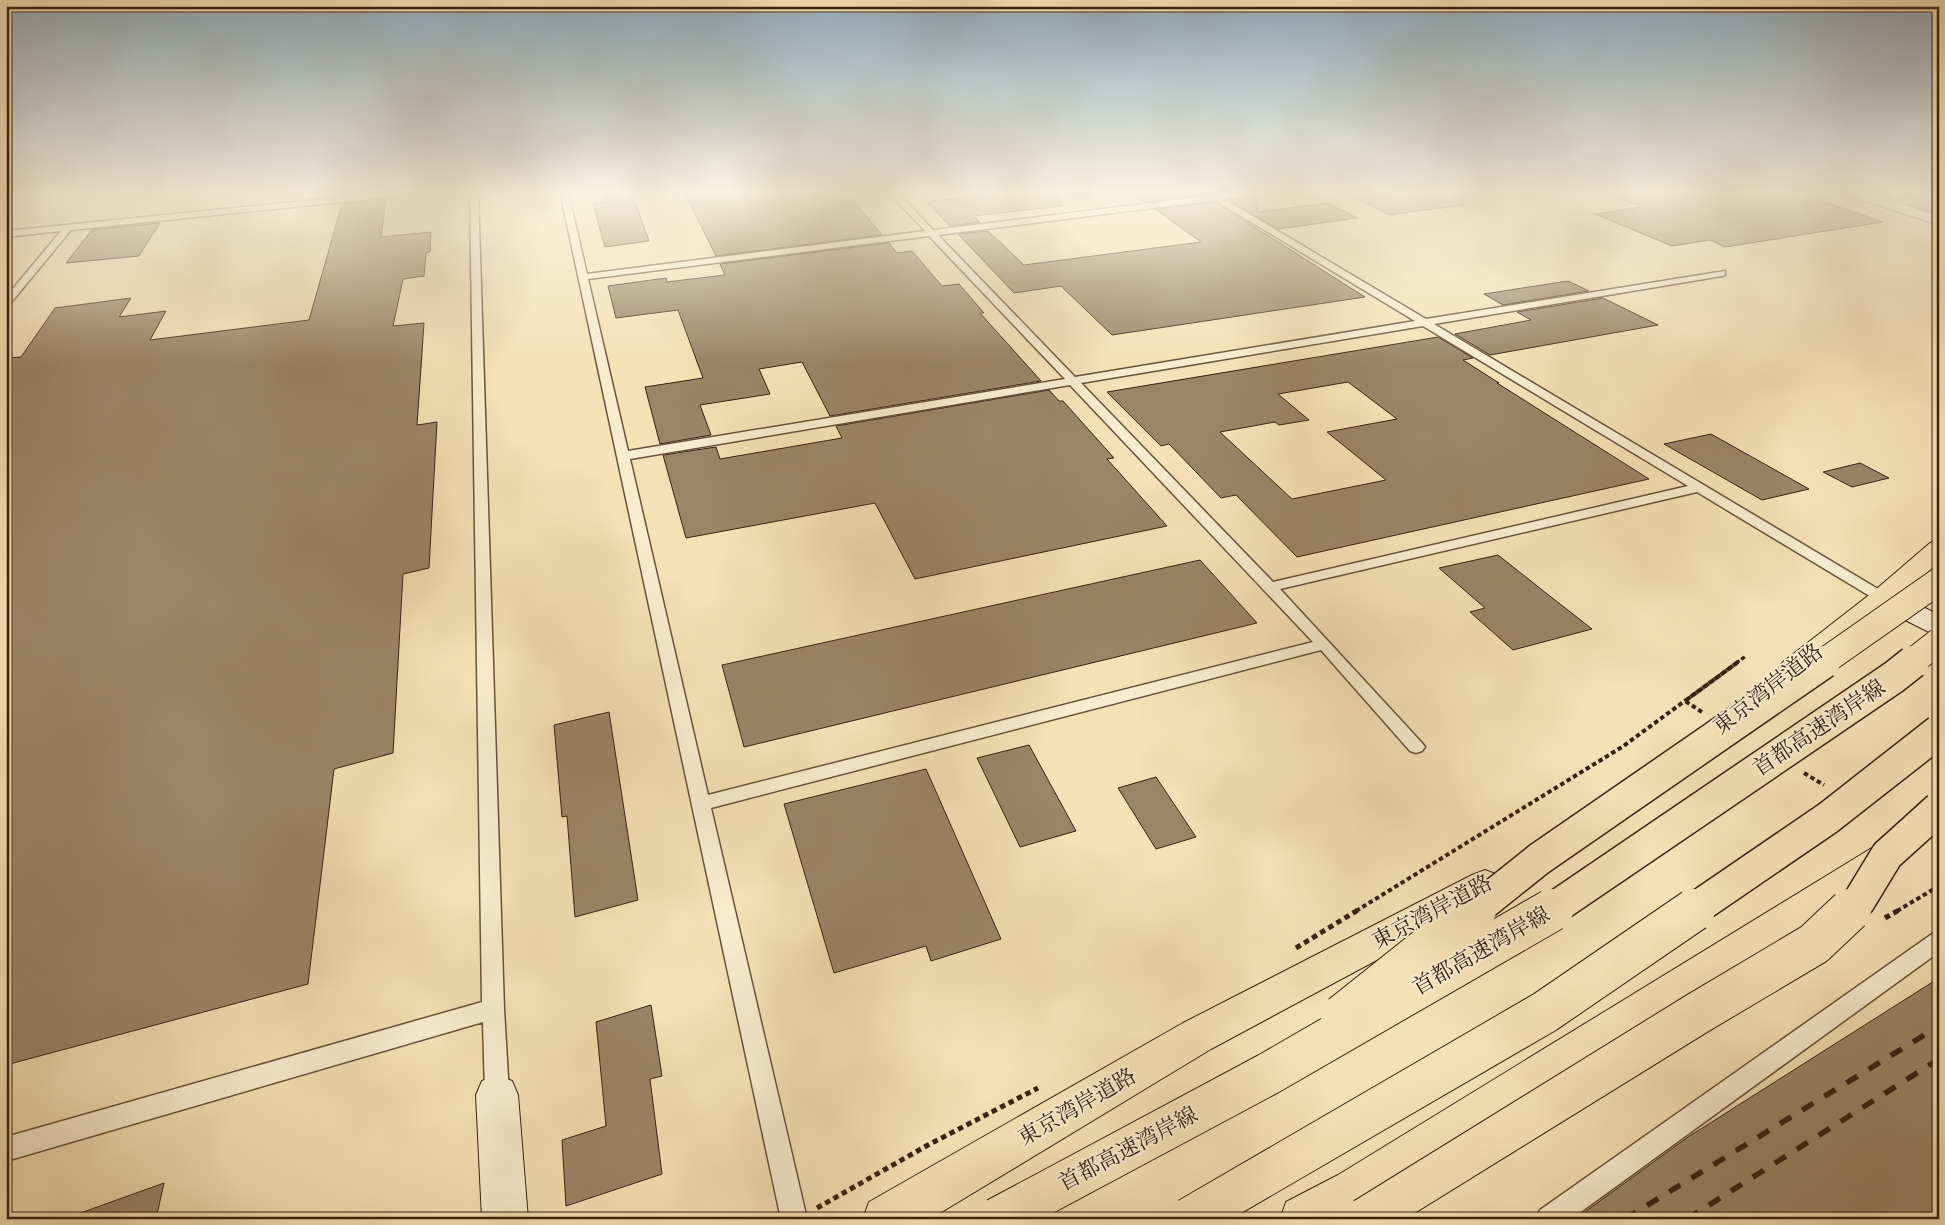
<svg xmlns="http://www.w3.org/2000/svg" width="1945" height="1225" viewBox="0 0 1945 1225" font-family="'IM FELL French Canon','Noto Serif JP',serif">
<style>
.lines{fill:none;stroke-linecap:round;stroke-linejoin:round}
.river{fill:#b4a07e;fill-rule:evenodd}
.building{fill:#9a8567;stroke:#392112;fill-rule:evenodd}
.lane-casing{stroke:#68513b;stroke-width:3}
.street-casing{stroke:#68513b;stroke-width:2}
.secondary-casing{stroke:#392112;stroke-width:2}
.highway-casing{stroke:#392112;stroke-width:2}
.path-far2{stroke:#392112;stroke-width:3;stroke-dasharray:4 2.5;stroke-linecap:butt}
.path-far1{stroke:#392112;stroke-width:4;stroke-dasharray:4.5 3;stroke-linecap:butt}
.path{stroke:#392112;stroke-width:5;stroke-dasharray:5.5 4;stroke-linecap:butt}
.lane{fill:#f8eccf;fill-rule:evenodd}
.street{fill:#f8eccf;fill-rule:evenodd}
.secondary{fill:#f8eccf;fill-rule:evenodd}
.highway{fill:#f4e1b5;fill-rule:evenodd}
.rail{stroke:#392112;stroke-width:5.5;stroke-dasharray:13 13;stroke-linecap:butt}
.highway-bridge-far2-casing{stroke:#392112;stroke-width:28;stroke-linecap:butt}
.highway-bridge-far1-casing{stroke:#392112;stroke-width:35;stroke-linecap:butt}
.highway-bridge-casing{stroke:#392112;stroke-width:44;stroke-linecap:butt}
.path-bridge-far1{stroke:#392112;stroke-width:3;stroke-dasharray:4 2.5;stroke-linecap:butt}
.path-bridge{stroke:#392112;stroke-width:4;stroke-dasharray:4.5 3;stroke-linecap:butt}
.highway-bridge-far2{stroke:#f4e1b5;stroke-width:26}
.highway-bridge-far1{stroke:#f4e1b5;stroke-width:32}
.highway-bridge{stroke:#f4e1b5;stroke-width:42}
.labels{text-anchor:middle;dominant-baseline:central;stroke-width:4;stroke-linejoin:round;paint-order:stroke}
.near-street-label{font-size:22px;fill:#392112;stroke:#f8eccf}
</style>
<rect width="100%" height="100%" fill="#f4e1b5"/>
<filter id="stains"><feTurbulence type="fractalNoise" baseFrequency=".004" numOctaves="4"/><feColorMatrix values="0 0 0 0 .2 0 0 0 0 .09 0 0 0 0 .02 0 0 0 .5 -.17"/></filter>
<radialGradient id="worn" r=".72"><stop offset=".6" stop-color="#630" stop-opacity="0"/><stop offset="1" stop-color="#630" stop-opacity=".3"/></radialGradient>
<g class="lines">
<!-- river -->
<path class="river" d="M1865 192H1902L1939 204V219L1869 197Z"/>
</g>
<!-- building -->
<path class="building" d="M602 192H629L631 200 634 199 649 241 605 247 593 204 605 202Z
M684 192H846L882 235 716 256Z
M1012 192H1060L1061 206 973 216 980 222 950 226 926 202Z
M1131 192H1201L1203 195 1144 202Z
M1412 192H1464V205L1389 215 1358 199Z
M1606 192H1727V196L1754 192H1795L1883 222 1725 247 1710 240 1672 246 1595 214 1641 207Z
M1257 195 1258 212 1328 203 1357 218 1278 229 1229 200Z
M386 199 381 237 431 232 430 252 426 253 424 276 403 279 393 326 424 323 417 425 437 422 429 568 403 574 393 753 334 769 308 984 6 1065V358L21 357 55 308 131 298 119 317 166 311 150 340 309 320 342 204Z
M1215 202 1365 297 1112 335 1061 286 1014 293 958 234 988 231 1024 265 1201 242 1155 209Z
M160 223 139 256 66 263 92 230Z
M889 243 897 253 912 251 942 286 959 284 984 313H980L1041 381 830 416 802 362 759 369 770 394 700 405 711 435 660 444 645 387 703 378 678 310 616 318 608 286 666 278 667 282 725 275 720 264Z
M1568 281 1589 291 1503 305 1484 294Z
M1603 298 1658 325 1490 355 1455 334 1531 320 1517 312Z
M1438 337 1473 358 1463 360 1499 383H1497L1649 479 1297 557 1236 495 1221 498 1169 444 1161 446 1107 392ZM1348 382 1397 419 1327 432 1386 480 1292 499 1220 432 1275 422 1279 425 1309 420 1278 394Z
M1049 390 1059 401H1063L1114 458 1107 459 1167 526 915 579 875 503 686 538 663 455 716 447 720 459 842 438 836 426Z
M1711 434 1809 489 1762 500 1664 444Z
M1860 463 1889 478 1852 487 1823 472Z
M1498 555 1546 593 1592 629 1513 650 1470 612 1485 608 1439 568Z
M1200 560 1257 623 744 747 722 665Z
M609 712 638 900 575 917 567 816 562 817 554 725Z
M1029 745 1076 831 1020 847 977 758Z
M926 769 1001 939 931 961 926 946 834 973 784 804Z
M1156 777 1196 837 1156 849 1118 788Z
M1939 978V1219H1575L1688 1137Z
M651 1005 662 1076 650 1079 662 1174 566 1206 562 1140 606 1126 596 1022Z
M164 1183 156 1219H72V1216Z"/>
<g class="lines">
<!-- lane casing -->
<g class="lane-casing">
<path id="lane" d="M393 192H423L419 194 71 230 9 305 6 306V297L61 231 6 237V231Z
M470 192H478L504 1009 509 1094 505 1102 497 1105 489 1102 485 1094 483 1022 6 1161V1137L482 1002Z
M560 192H568L587 274 925 231 888 192H897L933 230 1208 196 1203 192H1213L1217 195 1263 192 1224 199 1426 319 1725 271V275L1722 276 1434 324 1888 595 1890 598 1888 601H1878L1697 492 1280 589 1422 743 1425 747 1422 751 1416 753 1410 751 1321 650 711 808 807 1219H781ZM1215 200 1415 321 1075 377 938 235ZM929 236 1065 379 628 451 588 279ZM1423 326 1688 486 1273 582 1081 383ZM1070 385 1313 642 708 795 630 459Z
M1939 931V952L1571 1219H1536L1540 1210 1932 934Z"/>
</g>
<!-- street casing -->
<g class="street-casing">
<path id="street" d="M1844 192H1866L1939 216V225L1846 195Z"/>
</g>
<!-- secondary casing -->
<g class="secondary-casing">
<path id="secondary" d="M1883 590 1893 592 1939 615V635L1929 632 1873 604 1869 598 1873 592Z
M497 1075 512 1081 518 1095 528 1219H482L476 1095 482 1081Z"/>
</g>
<!-- highway casing -->
<g class="highway-casing">
<path id="highway" d="M1939 540V562L1893 604 1803 676 1793 679 1783 676 1778 669 1783 662 1873 592 1930 543Z
M1887 842 1899 846 1905 856 1899 866 1370 1207 1349 1219H1280L1286 1202 1338 1175 1875 846Z
M1485 870 1498 875 1503 885 1498 895 1211 1049 930 1219H863L869 1202 1183 1023 1472 875Z"/>
</g>
<!-- path-far2 -->
<path class="path-far2" d="M1736 663 1746 656"/>
<!-- path-far1 -->
<path class="path-far1" d="M1356 911 1622 747 1738 662
M1897 911 1939 886"/>
<!-- path -->
<path class="path" d="M1885 918 1899 910
M1296 948 1358 910
M817 1208 928 1145 1038 1088"/>
<!-- lane -->
<use href="#lane" class="lane"/>
<!-- street -->
<use href="#street" class="street"/>
<!-- secondary -->
<use href="#secondary" class="secondary"/>
<!-- highway -->
<use href="#highway" class="highway"/>
<!-- rail -->
<path class="rail" d="M1625 1219 1939 1026
M1687 1219 1939 1059"/>
<!-- highway-bridge-far2 casing -->
<g class="highway-bridge-far2-casing">
<path id="highway-bridge-far2" d="M1822 663 1939 581
M1911 663 1939 641"/>
</g>
<!-- highway-bridge-far1 casing -->
<g class="highway-bridge-far1-casing">
<path id="highway-bridge-far1" d="M1474 911 1539 859 1824 662
M1550 911 1894 677 1913 662
M1692 911 1828 818 1939 731
M1849 911 1859 901 1887 855 1939 808"/>
</g>
<!-- highway-bridge casing -->
<g class="highway-bridge-casing">
<path id="highway-bridge" d="M1342 1016 1475 910
M997 1219 1268 1074 1552 910
M1189 1219 1545 1012 1694 910
M1365 1219 1698 1013 1814 944 1850 910"/>
</g>
<!-- path-bridge-far1 -->
<path class="path-bridge-far1" d="M1736 663 1746 656"/>
<!-- path-bridge -->
<path class="path-bridge" d="M1702 712 1685 701 1738 662
M1804 773 1824 785"/>
<!-- highway-bridge-far2 -->
<use href="#highway-bridge-far2" class="highway-bridge-far2"/>
<!-- highway-bridge-far1 -->
<use href="#highway-bridge-far1" class="highway-bridge-far1"/>
<!-- highway-bridge -->
<use href="#highway-bridge" class="highway-bridge"/>
</g>
<!-- sky -->
<linearGradient id="sky" x2="0" y2="1"><stop stop-color="#93acbe"/><stop offset="0.53" stop-color="#faf2de"/><stop offset="1" stop-color="#faf2de" stop-opacity="0"/></linearGradient>
<rect width="1945" height="364" fill="url(#sky)"/>
<g class="labels">
<!-- near-street labels -->
<g class="near-street-label">
<text transform="translate(1768 689) rotate(-38)">東京湾岸道路</text>
<text transform="translate(1819 728) rotate(-34)">首都高速湾岸線</text>
<text transform="translate(1432 912) rotate(-28)">東京湾岸道路</text>
<text transform="translate(1481 951) rotate(-30)">首都高速湾岸線</text>
<text transform="translate(1077 1107) rotate(-30)">東京湾岸道路</text>
<text transform="translate(1128 1149) rotate(-28)">首都高速湾岸線</text>
</g>
</g>
<!-- margin -->
<rect width="1945" height="1225" fill="none" stroke="#f4e1b5" stroke-width="25"/>
<rect x="8" y="8" width="1930" height="1210" fill="none" stroke="#392112" stroke-width="2.5"/>
<rect x="12" y="12" width="1920" height="1200" fill="none" stroke="#392112"/>
<rect width="100%" height="100%" filter="url(#stains)"/>
<rect width="100%" height="100%" fill="url(#worn)"/>
</svg>
